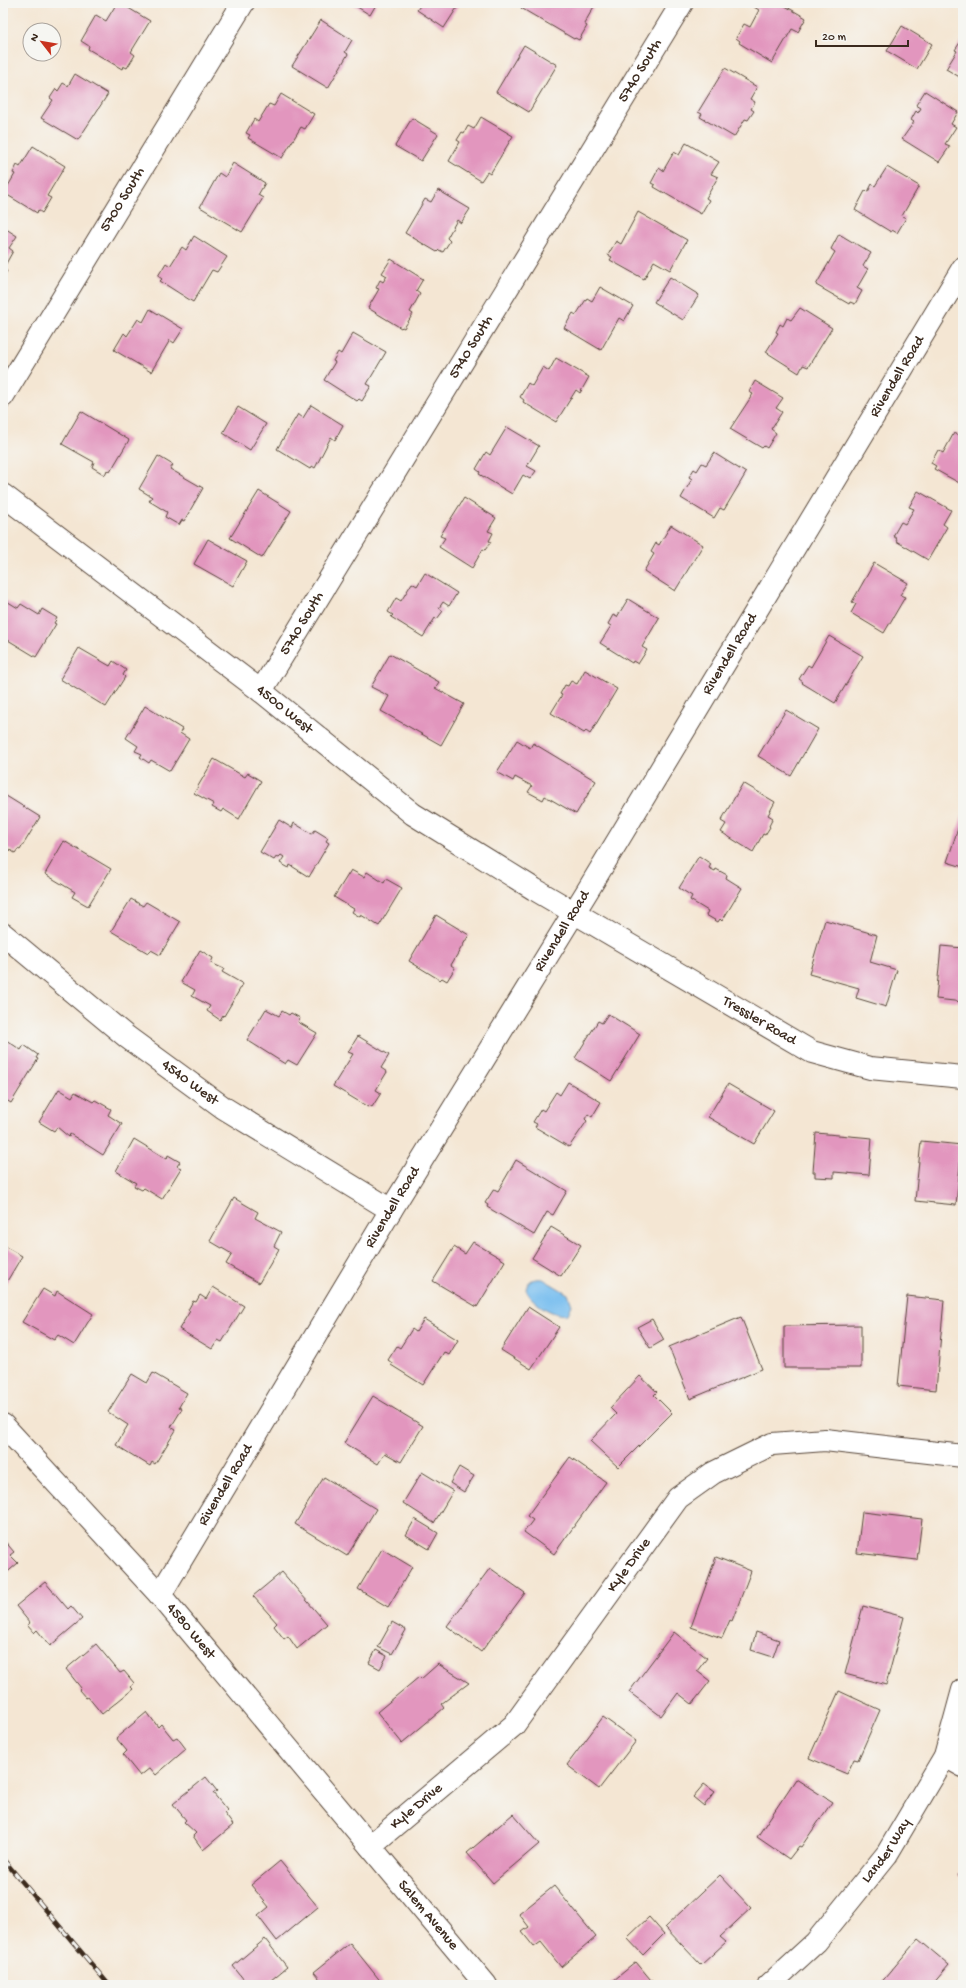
<svg xmlns="http://www.w3.org/2000/svg" width="966" height="1988" viewBox="0 0 966 1988" font-family="'Gochi Hand',sans-serif">
<style>
.water{fill:#78beef;stroke:#5a7486}
.building{fill:#e296be}
.lines{fill:none;stroke-linecap:round;stroke-linejoin:round}
.minor-casing{stroke:#574639;stroke-width:24}
.minor{stroke:#fff;stroke-width:22}
.rail-casing{stroke:#3b2a1e;stroke-width:4.5}
.rail{stroke:#f6f6f2;stroke-width:3;stroke-dasharray:9;stroke-linecap:butt}
.labels{text-anchor:middle;dominant-baseline:central;stroke-width:3;stroke-linejoin:round;paint-order:stroke}
.street-label{font-size:15px;fill:#3b2a1e;stroke:#f6f6f2}
</style>
<rect width="100%" height="100%" fill="#f6f6f2"/>
<filter id="ink" filterUnits="userSpaceOnUse"><feTurbulence type="fractalNoise" baseFrequency=".025" numOctaves="2"/><feDisplacementMap in="SourceGraphic" scale="8" xChannelSelector="R" yChannelSelector="G"/><feConvolveMatrix kernelMatrix="1 2 1 2 8 2 1 2 1" color-interpolation-filters="sRGB"/></filter>
<filter id="wash" filterUnits="userSpaceOnUse"><feTurbulence type="fractalNoise" baseFrequency=".012" numOctaves="4" result="noise"/><feDisplacementMap in="SourceGraphic" scale="16" xChannelSelector="R" yChannelSelector="G"/><feGaussianBlur stdDeviation="0.9" result="paint"/><feColorMatrix in="noise" values="0 0 0 0 0 0 0 0 0 0 0 0 0 0 0 0 0 1.4 0 .05"/><feComposite in="paint" operator="in"/></filter>
<g filter="url(#wash)">
<rect width="100%" height="100%" fill="#f4e6d3"/>
<!-- water -->
<path class="water" d="M543 1279 568 1294 572 1305 568 1314C555 1318 530 1302 526 1289 528 1280 534 1278 543 1279Z"/>
<g id="blocks">
<!-- building -->
<path class="building" d="M117 3H120L150 21 131 52 135 55 127 68 123 66 122 69 88 49 89 46 81 41 96 15 106 21Z
M351 3H377L370 15Z
M422 3H460L444 28 417 10Z
M524 3H596L584 24 587 26 579 40 575 38 574 39 521 8Z
M756 3H780L806 18 798 32 792 29 772 63 739 43 740 41 736 38 744 24 750 27 759 10 754 7Z
M321 20 352 40 345 52 348 54 328 88 292 66Z
M902 26 932 44 917 69 887 51Z
M961 41 963 42V79L946 69 957 51 955 50Z
M524 45 557 65 529 112 496 92Z
M725 68 757 87 750 99 755 102 751 109 754 111 748 120 745 119 734 137 700 117 702 114 698 112Z
M75 74 108 94 78 140 41 118 53 100 50 98 56 89 58 91 63 83 68 86Z
M925 91 958 112 951 124 956 127 945 144 950 146 939 162 902 139 914 122 911 120 916 111 918 113 921 108 916 105Z
M281 94 314 114 305 129 301 127 282 158 248 138 250 135 246 133 254 119 258 122 269 104 274 106Z
M481 117 513 136 490 174 487 172 481 181 449 161 460 142 457 140 462 132 464 133 468 126 474 129Z
M412 118 438 134 421 161 395 146Z
M686 143 719 162 711 174 718 177 706 198 709 200 701 214 654 187 655 185 651 183 659 168 663 171 674 152 679 155Z
M33 146 65 166 47 196 51 198 42 213 38 210 37 213 4 193 15 174 13 173 17 165 20 167Z
M233 163 265 183 258 195 263 198 242 232 200 207 219 173 225 177Z
M887 167 919 186 902 216 906 218 897 233 892 230 891 232 855 210 865 191 868 192 872 184 875 186Z
M438 190 470 209 461 223 457 220 447 238 450 241 443 252 439 250 437 252 405 233 425 199 431 202Z
M638 212 687 240 670 270 654 261 644 279 610 260 612 257 608 255 616 241 621 244Z
M3 227 17 236 9 248 13 251 3 269 7 271 3 278Z
M839 234 871 253 863 266 868 269 857 288 862 291 855 304 850 302 849 304 816 285 835 252 831 249Z
M194 236 227 257 217 272 212 270 193 302 160 281 162 279 158 276 166 263 170 266 182 247 186 250Z
M391 259 423 279 416 291 420 294 410 312 413 314 404 328 402 327 401 328 368 308 379 289 376 288 380 280 383 282 387 276 382 273Z
M670 277 699 295 683 320 654 302Z
M600 287 633 306 624 321 619 318 601 350 564 328 573 313 576 315 587 298 592 301Z
M800 308 832 328 808 367 803 365 799 373 766 352 778 333 776 332 780 324 783 326 787 318 791 320Z
M150 309 183 329 174 343 170 340 151 372 114 350 124 333 127 336 138 319 143 322Z
M353 333 386 352 367 384 371 386 362 401 359 399 357 401 324 380 335 362 333 361 338 352 341 354Z
M556 358 589 377 580 393 576 390 556 422 523 402 524 400 520 397 528 383 532 386 543 367 549 371Z
M755 381 783 398 776 408 782 412 771 429 776 433 767 448 764 446 762 448 730 429 753 394 749 392Z
M311 405 343 425 335 440 331 437 315 468 312 466 310 469 277 449 298 414 303 418Z
M238 407 266 424 250 450 223 433Z
M81 411 129 440 110 472 107 470 105 475 92 467 94 462 62 444Z
M507 427 539 446 527 466 536 471 530 479 523 475 512 494 479 474 480 472 476 469 486 452 490 455Z
M963 428V485L934 469 936 466 931 463 938 450 943 453 954 433 959 435Z
M714 453 746 473 724 510 720 508 714 518 681 498 692 479 689 477 694 469 697 471 702 463 706 465Z
M158 456 173 465 170 469 203 488 184 521 182 520 179 525 165 517 167 512 149 501 152 497 139 489Z
M259 491 291 511 262 558 230 538Z
M918 491 951 510 943 524 947 527 928 560 896 541 897 539 893 536 901 522 905 524 914 509 909 507Z
M464 498 496 518 488 531 493 533 489 541 491 542 485 550 483 549 472 568 439 547 445 538 440 536Z
M671 525 703 545 675 591 644 571 654 554 651 552 656 543 659 545Z
M208 539 247 561 233 586 194 564Z
M874 563 908 583 900 595 905 597 884 633 851 613 856 604 852 602Z
M425 573 457 593 449 606 443 602 439 608 443 611 437 619 435 618 423 637 391 617 393 615 388 612 396 598 401 601 412 583 417 586Z
M628 599 659 618 642 647 647 650 638 664 633 661 632 663 600 643 611 626 608 624 613 615 617 617Z
M5 600 18 608 21 604 39 615 42 609 57 618 54 623 56 624 36 657 3 637V604Z
M829 636 863 656 835 703 802 683 803 682 799 679 808 665 811 667Z
M79 648 110 666 113 661 126 670 123 675 125 677 106 707 60 679Z
M390 654 439 682 435 688 464 704 441 745 381 711 389 696 371 687Z
M585 670 617 689 590 734 586 731 584 733 551 713 562 695 560 694 565 685 568 686 571 681 577 684Z
M145 706 182 729 180 733 189 739 170 771 151 760 149 763 140 757 142 754 135 751 138 746 126 738Z
M786 710 818 729 791 776 758 756Z
M517 740 530 748 533 743 596 781 576 814 545 796 543 800 528 792 532 786 515 777 513 781 497 772Z
M214 759 245 777 248 773 261 781 239 819 223 809 221 812 212 807 214 804 194 793Z
M743 783 775 802 768 815 773 818 769 826 770 827 765 835 763 834 753 852 721 832 726 824 721 821Z
M3 794 40 817 20 850 18 849 15 853 3 846Z
M963 813V867L947 862Z
M279 820 292 828 294 823 312 834 315 830 328 838 326 841 329 843 309 877 290 865 289 868 280 863 284 857 281 855 279 857 277 856 274 860 260 852Z
M64 841 111 869 88 906 72 897 75 892 45 874Z
M699 856 711 864 709 868 715 871 716 869 727 875 726 878 742 888 722 921 720 919 718 922 706 915 708 911 690 900 692 896 679 888Z
M351 870 364 877 367 872 384 883 386 879 402 888 379 926 361 915 360 917 352 912 354 909 334 897Z
M131 899 143 906 146 902 180 922 160 955 151 950 148 953 111 931Z
M436 915 469 935 451 965 455 968 447 981 442 978 440 980 409 961Z
M825 920 877 935 870 962 897 970 886 1007 856 998 859 988 809 974Z
M941 946 963 948V1002L936 999Z
M200 950 213 958 211 963 224 969 222 972 243 984 224 1016 223 1015 220 1020 207 1011 210 1006 192 996 195 990 181 982Z
M266 1009 279 1016 282 1011 289 1015 291 1013 300 1018 298 1022 317 1033 297 1065 288 1060 285 1064 247 1040Z
M608 1014 640 1034 611 1081 575 1058 598 1021 602 1023Z
M358 1036 389 1055 381 1068 387 1072 376 1090 381 1093 372 1107 369 1105 368 1107 333 1086 353 1054 348 1052Z
M3 1038 21 1050 24 1045 38 1055 36 1058 38 1059 11 1103 3 1098Z
M568 1082 601 1102 592 1117 588 1114 585 1119 587 1121 569 1147 535 1127 537 1124 533 1122 541 1109 544 1111 556 1092 560 1095Z
M728 1084 774 1111 754 1144 708 1117Z
M59 1089 72 1097 75 1092 93 1102 95 1100 111 1109 108 1115 122 1124 103 1155 70 1134 69 1137 57 1127 54 1131 39 1122Z
M816 1133 872 1138 869 1175 834 1172V1178L815 1177V1172H813Z
M134 1139 167 1159 168 1155 180 1162 177 1166 181 1168 162 1199 144 1188 142 1190 134 1186 136 1183 116 1171Z
M921 1141 962 1145 956 1205 915 1201Z
M516 1160 567 1191 553 1215 547 1212 534 1235 487 1207 488 1205 485 1203 494 1189 498 1191Z
M234 1198 258 1212 255 1218 281 1232 274 1246 279 1249 259 1283 226 1264 232 1254 210 1241Z
M551 1227 581 1245 561 1276 532 1258Z
M3 1242 5 1244 4 1246 22 1256 3 1288Z
M473 1242 505 1261 477 1307 433 1281 454 1247 465 1254Z
M213 1287 244 1306 222 1342 218 1340 212 1349 179 1329 190 1311 188 1310 193 1301 196 1302 200 1295 206 1299Z
M43 1289 55 1296 57 1291 93 1314 74 1345 58 1335 54 1340 22 1322Z
M907 1296 944 1300 936 1390 898 1386Z
M528 1307 559 1327 531 1369 501 1350Z
M741 1317 762 1369 690 1399 669 1347Z
M424 1319 458 1340 449 1355 444 1352 423 1385 391 1365 392 1363 388 1360 397 1346 400 1348 412 1329 416 1332Z
M652 1319 664 1340 650 1348 637 1327Z
M861 1325V1368H784V1326Z
M153 1373 187 1393 179 1407 182 1409 171 1427 176 1430 155 1464 152 1462 150 1466 116 1445 128 1425 108 1412 132 1374 147 1383Z
M640 1376 657 1392 654 1395 672 1413 618 1467 590 1441 616 1414 610 1408Z
M373 1396 423 1426 401 1462 385 1453 378 1464 344 1443Z
M570 1457 606 1482 554 1554 524 1532 533 1520 527 1516Z
M459 1467 474 1476 464 1492 450 1483Z
M422 1472 453 1491 434 1523 403 1503Z
M324 1477 376 1509 347 1556 295 1524Z
M862 1512 922 1519 917 1560 857 1553Z
M415 1519 438 1533 429 1549 406 1535Z
M3 1539 14 1552 10 1555 18 1563 3 1576Z
M382 1549 412 1567 388 1607 358 1589Z
M716 1557 751 1571 732 1621 730 1620 722 1638 691 1627Z
M490 1568 525 1593 481 1652 447 1626Z
M282 1572 327 1624 297 1649 288 1636 284 1639 274 1626 277 1623 253 1596Z
M45 1582 68 1609 71 1606 82 1619 50 1646 37 1630 34 1633 27 1625 30 1623 16 1606Z
M863 1606 904 1617 886 1685 845 1674Z
M392 1622 406 1630 392 1654 378 1647Z
M674 1632 707 1658 697 1671 710 1681 692 1704 678 1693 661 1716 629 1692Z
M756 1632 779 1640 773 1657 751 1650Z
M96 1644 120 1673 124 1671 134 1683 131 1687 133 1689 102 1714 88 1697 86 1698 79 1690 81 1688 66 1669Z
M376 1650 387 1656 380 1669 369 1663Z
M438 1664 469 1683 441 1704 444 1708 402 1743 377 1712 419 1677 421 1679Z
M839 1691 880 1710 858 1760 854 1759 847 1774 809 1758Z
M147 1712 158 1727 161 1724 173 1739 177 1737 186 1749 156 1775 150 1768 140 1776 123 1755 127 1751 116 1738Z
M603 1717 636 1741 599 1789 567 1765Z
M206 1777 217 1791 213 1793 227 1810 224 1813 233 1825 203 1850 193 1836 196 1833 184 1822 186 1820 173 1804Z
M796 1779 832 1802 801 1847 799 1846 789 1859 757 1837Z
M704 1784 715 1792 704 1806 693 1797Z
M513 1814 539 1844 493 1883 467 1853Z
M280 1861 318 1907 277 1941 258 1916 269 1907 251 1885Z
M963 1866V1878L958 1875Z
M720 1875 751 1908 720 1937 726 1942 701 1965 665 1927Z
M554 1886 596 1937 561 1967 541 1942 534 1947 522 1932 529 1927 519 1914Z
M649 1917 664 1934 643 1955 627 1938Z
M265 1939 287 1967 265 1985H248L233 1966Z
M918 1939 949 1965 932 1985H879Z
M350 1943 382 1983 379 1985H325L314 1972Z
M636 1962 655 1985H608Z"/>
</g>
</g>
<g filter="url(#ink)">
<use href="#blocks" fill-opacity="0" stroke="#574639" stroke-width="1"/>
<g class="lines">
<!-- minor casing -->
<g class="minor-casing">
<g id="minor">
<path id="s1" d="M3 396 243 3"/>
<path id="s2" d="M3 495 261 691 413 814 534 889 812 1052 870 1068 963 1077"/>
<path id="s3" d="M261 691 682 3"/>
<path id="s4" d="M3 934 127 1037 224 1108 391 1210"/>
<path id="s5" d="M3 1425 160 1595 486 1985"/>
<path id="s6" d="M160 1595 391 1210 591 885 963 268"/>
<path d="M945 1756 963 1766"/>
<path id="s7" d="M370 1846 514 1725 678 1498 713 1473 772 1444 825 1440 963 1456"/>
<path id="s8" d="M769 1985 816 1942 887 1854 945 1756 963 1690"/>
</g>
</g>
<!-- minor -->
<use href="#minor" class="minor"/>
<!-- rail casing -->
<g class="rail-casing">
<path id="rail" d="M3 1859 109 1985"/>
</g>
<!-- rail -->
<use href="#rail" class="rail"/>
</g>
</g>
<g class="labels">
<!-- street labels -->
<g class="street-label">
<text stroke="none"><textPath href="#s3" startOffset="727">5740 South</textPath></text>
<text stroke="none"><textPath href="#s1" startOffset="230">5700 South</textPath></text>
<text stroke="none"><textPath href="#s3" startOffset="403">5740 South</textPath></text>
<text stroke="none"><textPath href="#s6" startOffset="1424">Rivendell Road</textPath></text>
<text stroke="none"><textPath href="#s3" startOffset="79">5740 South</textPath></text>
<text stroke="none"><textPath href="#s6" startOffset="1100">Rivendell Road</textPath></text>
<text stroke="none"><textPath href="#s2" startOffset="354">4500 West</textPath></text>
<text stroke="none"><textPath href="#s6" startOffset="776">Rivendell Road</textPath></text>
<text stroke="none"><textPath href="#s2" startOffset="923">Tressler Road</textPath></text>
<text stroke="none"><textPath href="#s4" startOffset="239">4540 West</textPath></text>
<text stroke="none"><textPath href="#s6" startOffset="452">Rivendell Road</textPath></text>
<text stroke="none"><textPath href="#s6" startOffset="128">Rivendell Road</textPath></text>
<text stroke="none"><textPath href="#s7" startOffset="385">Kyle Drive</textPath></text>
<text stroke="none"><textPath href="#s5" startOffset="279">4580 West</textPath></text>
<text stroke="none"><textPath href="#s7" startOffset="61">Kyle Drive</textPath></text>
<text stroke="none"><textPath href="#s8" startOffset="179">Lander Way</textPath></text>
<text stroke="none"><textPath href="#s5" startOffset="649">Salem Avenue</textPath></text>
</g>
</g>
<!-- margin -->
<rect width="966" height="1988" fill="none" stroke="#f6f6f2" stroke-width="16"/>
<!-- north arrow -->
<g transform="translate(42 42) rotate(301)"><circle r="19" fill="#f6f6f2" stroke="#aba49d"/>
<path d="M0-3L7 15L0 10L-7 15Z" fill="#c8321e"/>
<text y="-6" font-size="11" font-weight="bold" text-anchor="middle" fill="#3b2a1e">N</text>
</g>
<!-- scale -->
<path d="M816 40v6h92v-6" fill="none" stroke="#3b2a1e" stroke-width="2"/>
<text x="822" y="40" font-size="12" fill="#3b2a1e" stroke="#f6f6f2" stroke-width="3" paint-order="stroke">20 m</text>
</svg>
